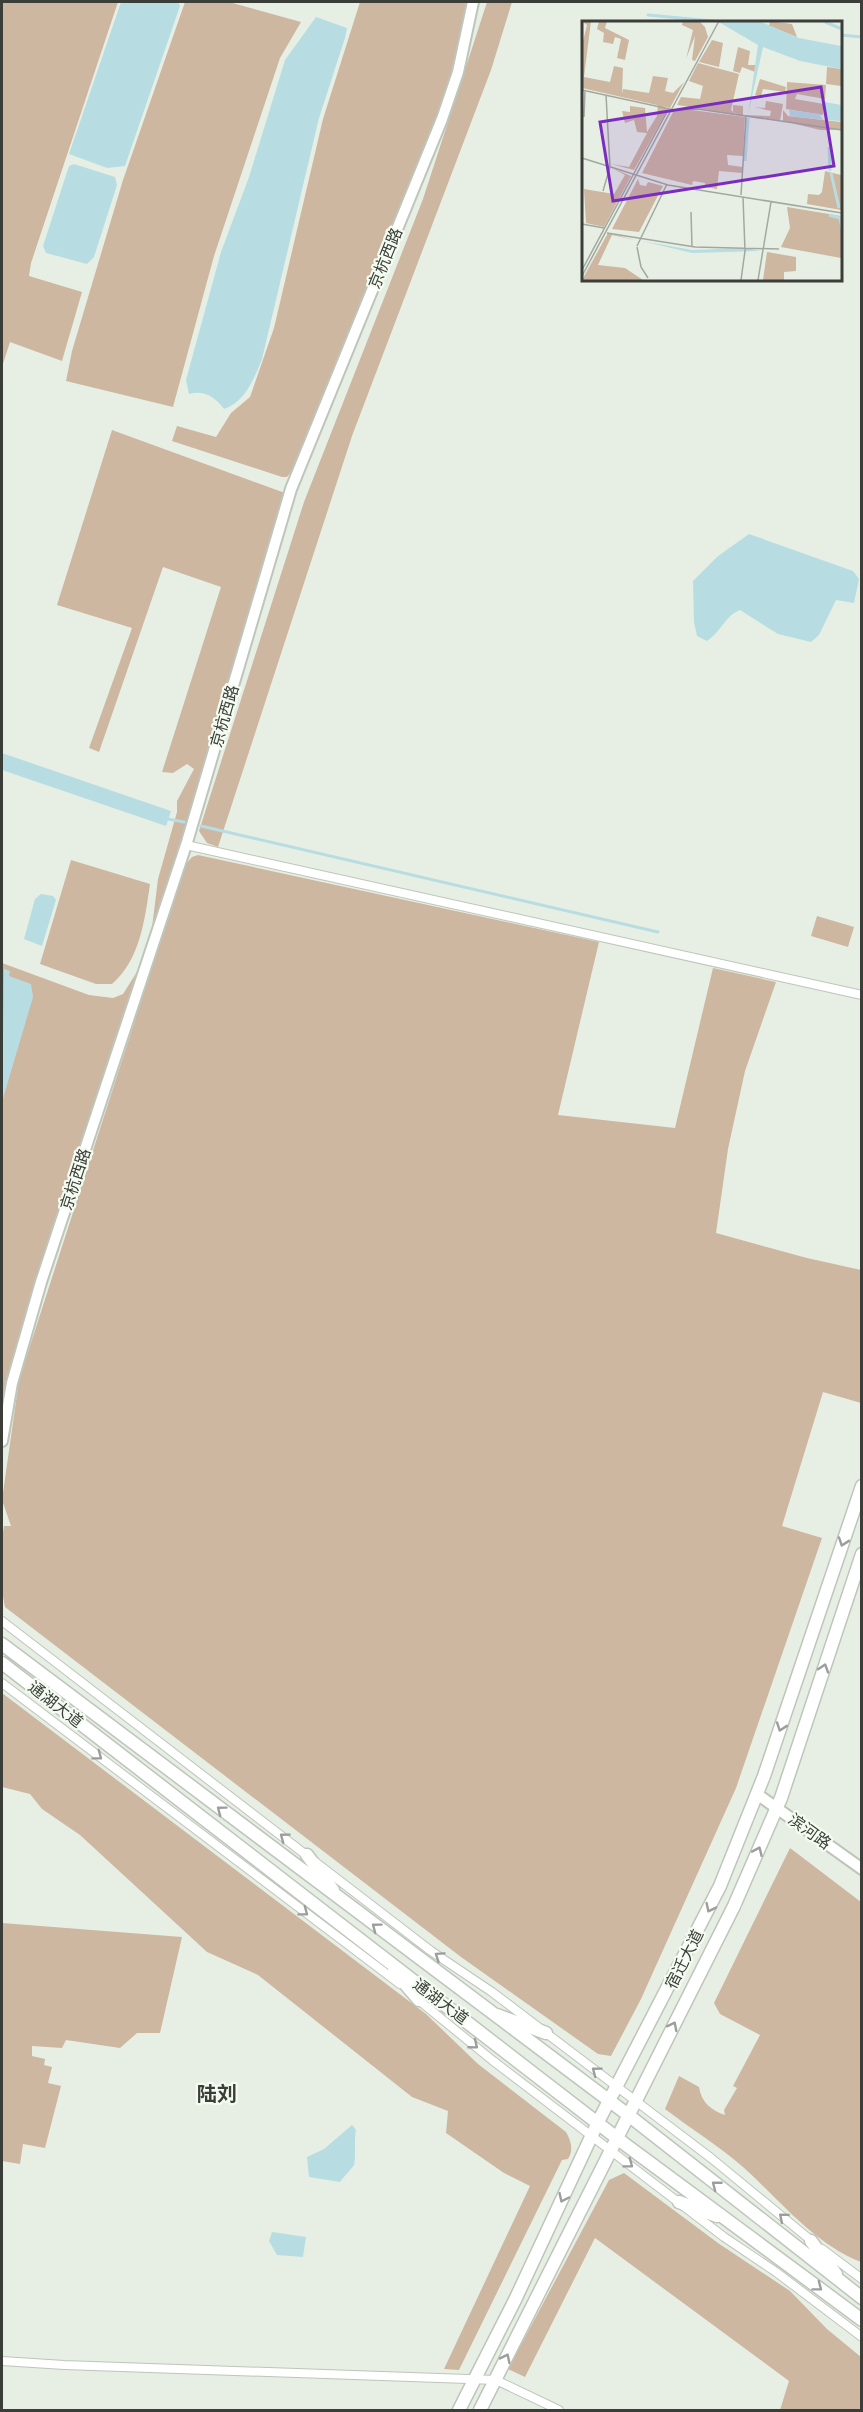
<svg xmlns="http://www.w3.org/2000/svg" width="863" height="2412" viewBox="0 0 863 2412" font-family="Ubuntu,'Noto Sans SC',sans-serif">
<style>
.green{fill:#cdb7a0}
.water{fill:#b7dde2}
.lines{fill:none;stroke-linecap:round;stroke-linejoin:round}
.stream{stroke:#b7dde2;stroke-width:3}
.street-casing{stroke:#bec5bb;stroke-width:10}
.secondary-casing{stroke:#bec5bb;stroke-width:14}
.primary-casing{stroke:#bec5bb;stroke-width:15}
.street{stroke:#fff;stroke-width:8}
.secondary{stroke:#fff;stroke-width:10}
.primary{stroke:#fff;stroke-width:12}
.oneway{stroke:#9c9e9c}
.labels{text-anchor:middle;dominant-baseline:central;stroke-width:4.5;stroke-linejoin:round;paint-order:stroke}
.street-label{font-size:16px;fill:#3a3d38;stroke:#f4fcf1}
.quarter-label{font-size:20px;font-weight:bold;fill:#3a3d38;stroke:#f4fcf1}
.inset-river{fill:none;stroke:#b7dde2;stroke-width:3}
.inset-road{fill:none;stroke:#a2a89f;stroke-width:1.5}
.view{fill:#7b2cbf;fill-opacity:0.15;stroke:#7b2cbf;stroke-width:3}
.inset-edge{fill:none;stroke:#3a3d38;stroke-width:3}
</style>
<rect width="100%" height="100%" fill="#e7efe4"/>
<!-- green -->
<path class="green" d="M2 2H118L31 263 29 276 82 292 62 361 10 342 2 367Z
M185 2H229L301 22 280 58 214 256 173 407 66 381 72 351 123 180Z
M360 2H467L450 84 295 467 287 477H282L172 441 177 426 216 437 231 413 250 397 274 328 323 119Z
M487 2H512L491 70 352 436 218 847 207 843 199 831 304 502 423 199Z
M112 430 285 493 196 796 151 936 158 879 177 812V801L194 769 187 764 173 773 162 772 221 587 163 567 99 752 89 748 132 628 57 605Z
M198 855 599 942 558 1115 675 1128 713 968 776 982 745 1071 728 1149 716 1233 807 1258 861 1270V1403L823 1392 782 1526 822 1538 736 1788 641 1999 611 2056 598 2054 461 1957 5 1607C0 1584 0 1549 4 1526H11L2 1500 19 1380 185 865 192 857Z
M71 860 150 884C145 919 140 960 112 984H96L40 964Z
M817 916 854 927 848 947 811 936Z
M2 963 89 995 113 998 123 994 140 967 2 1398Z
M2 1693 426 2014 478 2064 566 2132C571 2141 574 2150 568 2159L562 2160 459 2370 444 2369 530 2186 504 2173 446 2133 448 2111 412 2097 258 1975 207 1952 80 1835 42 1809 30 1794 2 1787Z
M790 1848 861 1902V2262C813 2243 781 2201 743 2167 719 2146 690 2128 665 2109L679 2076 699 2087C701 2102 712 2111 725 2115L724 2110 737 2088 733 2086 760 2035 720 2014 714 2003Z
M2 1923 182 1937 160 2033H137L120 2048 66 2040 62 2048 32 2046V2056L45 2059 44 2065 52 2067 48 2083 61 2086 45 2148 23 2144 20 2164 2 2161Z
M624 2173 718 2243 790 2291 827 2329 861 2357V2410H780L789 2381 595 2238 525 2377 508 2369 609 2180Z"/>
<!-- water -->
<path class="water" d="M121 2H178L180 6 125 166 107 168 69 154Z
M316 17 347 28 345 38 319 118 262 359C254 379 245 402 224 409 215 397 204 390 189 394L186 380 221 252 249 177 285 60Z
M74 164 115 177 117 185 94 257 87 264 46 253 43 246 69 166Z
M749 534 853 571 859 579 854 603 836 600 819 635 811 642 778 634 740 610C725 616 721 632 707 641L697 636 694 622 693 581 718 556Z
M2 753 171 811 166 826 2 770Z
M41 894 53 896 56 900 42 946 24 939 35 899Z
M4 969 10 971 9 976 31 984 33 997 2 1102Z
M352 2125 356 2130C354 2137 356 2162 354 2165 350 2171 344 2176 340 2182L309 2177 307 2157 324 2149Z
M272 2232 306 2237 303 2257 277 2255 269 2241Z"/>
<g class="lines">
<!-- stream -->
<path class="stream" d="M648 15 723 22
M840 35 862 37
M168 819 184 822
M201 826 658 932"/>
<!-- street casing -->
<g class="street-casing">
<path id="street" d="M186 845 862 995
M2 1621 431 1951 492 1992 711 2158 813 2242
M2 1683 400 1984
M416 1998 492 2060 724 2237 776 2272 862 2337
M822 2249 862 2279
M2 2361 64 2365 496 2380 559 2410"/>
</g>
<!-- secondary casing -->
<g class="secondary-casing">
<path id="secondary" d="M2 1441 12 1383 41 1282 187 842 291 489 442 119 458 72 473 2
M757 1794 862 1869"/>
</g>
<!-- primary casing -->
<g class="primary-casing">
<path id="primary" d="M2 1644 627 2114 862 2298
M2 1663 626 2145 862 2320
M307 1855 333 1890
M394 1971 419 2000
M497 2015 546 2033
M679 2202 717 2216
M811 2241 836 2274
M459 2410 515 2300 598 2122 720 1886 764 1776 862 1486
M480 2410 734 1906 781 1798 862 1554"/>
</g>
<!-- street -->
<use href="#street" class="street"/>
<!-- secondary -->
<use href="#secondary" class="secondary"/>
<!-- primary -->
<use href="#primary" class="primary"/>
</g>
<!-- one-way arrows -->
<defs><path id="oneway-chevron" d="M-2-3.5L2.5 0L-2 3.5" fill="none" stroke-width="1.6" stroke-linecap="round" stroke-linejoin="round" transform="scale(1.5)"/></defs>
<g class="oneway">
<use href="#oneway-chevron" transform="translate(843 1542) rotate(109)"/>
<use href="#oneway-chevron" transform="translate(824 1668) rotate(-72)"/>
<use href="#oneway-chevron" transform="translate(781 1727) rotate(109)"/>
<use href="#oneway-chevron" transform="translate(98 1756) rotate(37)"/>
<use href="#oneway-chevron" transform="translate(221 1810) rotate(-143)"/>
<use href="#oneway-chevron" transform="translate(284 1837) rotate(-143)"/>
<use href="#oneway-chevron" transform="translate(758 1851) rotate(-66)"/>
<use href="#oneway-chevron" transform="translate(710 1908) rotate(116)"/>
<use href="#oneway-chevron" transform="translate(304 1912) rotate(37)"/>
<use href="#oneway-chevron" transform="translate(376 1927) rotate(-143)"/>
<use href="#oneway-chevron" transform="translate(439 1956) rotate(-146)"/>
<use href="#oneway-chevron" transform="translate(673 2026) rotate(-63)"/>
<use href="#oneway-chevron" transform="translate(474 2045) rotate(39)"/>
<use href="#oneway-chevron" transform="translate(596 2071) rotate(-143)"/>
<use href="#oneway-chevron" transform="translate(629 2164) rotate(37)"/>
<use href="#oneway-chevron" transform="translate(716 2185) rotate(-142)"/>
<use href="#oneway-chevron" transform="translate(563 2198) rotate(115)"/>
<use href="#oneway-chevron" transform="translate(783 2217) rotate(-140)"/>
<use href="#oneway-chevron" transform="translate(818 2287) rotate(37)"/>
<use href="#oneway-chevron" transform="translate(506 2358) rotate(-64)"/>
</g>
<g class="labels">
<!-- street labels -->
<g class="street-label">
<text transform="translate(385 258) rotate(-68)">京杭西路</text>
<text transform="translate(224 716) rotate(-74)">京杭西路</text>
<text transform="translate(75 1179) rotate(-72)">京杭西路</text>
<text transform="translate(56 1704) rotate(38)">通湖大道</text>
<text transform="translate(810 1831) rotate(36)">滨河路</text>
<text transform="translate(684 1959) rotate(-63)">宿迁大道</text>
<text transform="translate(441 2001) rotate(37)">通湖大道</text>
</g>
<!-- quarter labels -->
<g class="quarter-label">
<text x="217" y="2093">陆刘</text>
</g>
</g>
<!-- overview -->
<g transform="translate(582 21)">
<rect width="260" height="260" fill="#e7efe4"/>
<path d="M9 0 2 56 28 61 32 45 41 47 40 73 41 68 67 72 71 55 86 57 83 70 91 72 102 61 88 87 0 67V24L5 4 0 0ZM17 0H25L23 7 47 19 43 39 35 37 39 18 33 16 31 23 21 21 22 12 15 8ZM101 0H117L123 6 126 16 113 40 110 39 113 15 104 38 111 9 100 4ZM188 0 210 3 215 16 187 5ZM130 19 141 22 137 46 117 41ZM156 26 168 30 166 44H173V51L160 46 158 52 151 50ZM116 42 157 53 149 89 153 93 95 84 99 76 118 78 121 65 107 60ZM245 46 259 48V65L244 63ZM178 58 204 66 203 71 181 68 179 75 173 74ZM205 61 244 64 243 78 215 73 213 78 242 83 241 94 204 88ZM184 80 201 83 198 100 156 94 151 91V84L161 85V94L188 95 189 90 172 86 183 87ZM76 83 86 88 52 149 29 143 47 146 65 112 55 111 52 99 43 102 40 90 48 91V85L63 87 65 111 75 95ZM102 88 163 96 161 135 145 134 146 144 161 146 160 152 137 150 135 168 123 166V162L111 160 110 164 60 152 91 91ZM201 89 206 95 259 101V109H238L201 100ZM30 147 49 155 22 206 4 202 2 168 32 173 43 154ZM243 150 259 154V189L225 183 226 173 237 174 240 171ZM56 158 58 164 64 165 66 161 81 165 57 211 30 208ZM205 186 259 195V237L199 226 208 207ZM26 212 53 219 30 214 16 244 43 247 61 259H0ZM185 231 214 236V250L202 251V259H181Z" fill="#cdb7a0"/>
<path d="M135 0H177L217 17 259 25V48L218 40 181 26 166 94 176 24ZM243 81 259 84V100L244 99ZM207 89 238 93 241 99 208 95ZM60 220 110 229 164 227 178 230 110 232Z" fill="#b7dde2"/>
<path class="inset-river" d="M243 1 260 8M247 126 248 150M163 140 166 97M249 152 257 187M247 194 258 197 260 207"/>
<path class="inset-road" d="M0 69 92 89 116 88 260 109M2 96 3 69M0 137 86 164 260 192M21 170 28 146 24 74M159 174 164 96M109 191 110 226M0 203 22 207M25 212 113 226 197 228M55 225 85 163M55 226 59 246 66 257M0 249 86 89M0 255 137 0M159 259 163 230 161 176M176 259 189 181"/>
<path class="view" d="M239 66 252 145 31 180 18 101Z"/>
<rect width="260" height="260" class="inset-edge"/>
</g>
<!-- border -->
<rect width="863" height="2412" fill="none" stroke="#3a3d38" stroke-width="6"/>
</svg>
